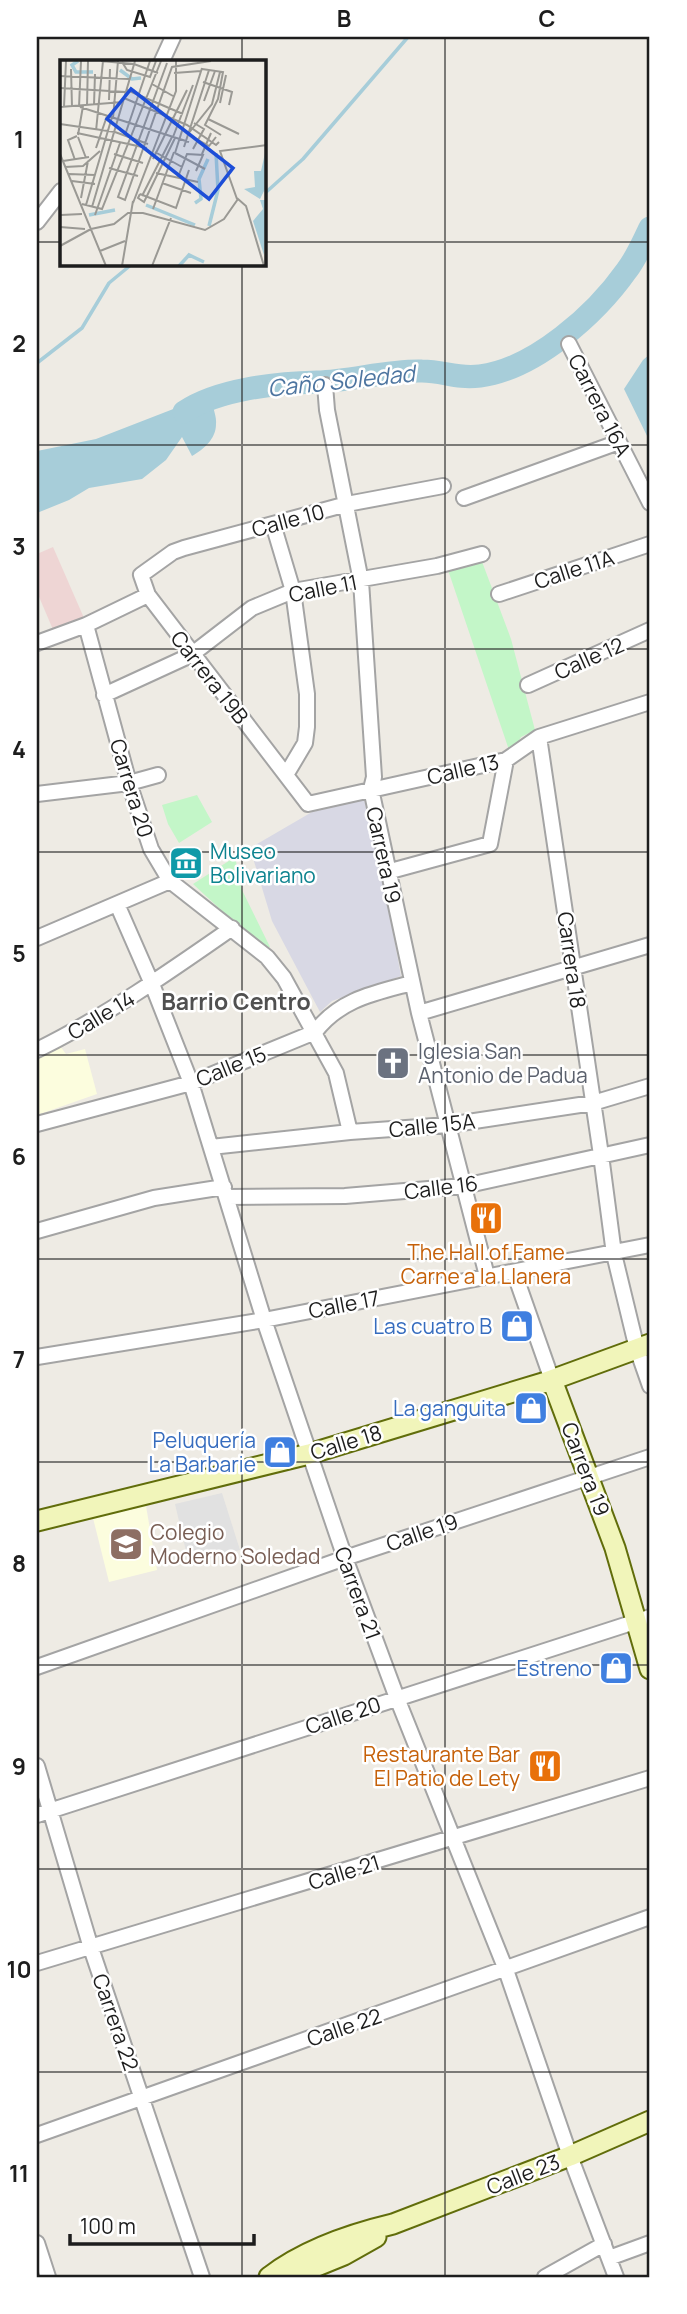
<svg xmlns="http://www.w3.org/2000/svg" width="687" height="2314" viewBox="0 0 687 2314" font-family="Manrope,sans-serif">
<style>
.commercial{fill:#eed5d4}
.education{fill:#fcfdde}
.park{fill:#c3f6c8}
.parking{fill:#e1e1e1}
.plaza{fill:#d8d8e4}
.water{fill:#a7cdd9}
.lines{fill:none;stroke-linecap:round;stroke-linejoin:round}
.stream{stroke:#a7cdd9;stroke-width:3.5}
.river{stroke:#a7cdd9;stroke-width:23}
.street-casing{stroke:#a4a4a4;stroke-width:18}
.secondary-casing{stroke:#616d0b;stroke-width:23}
.street{stroke:#fff;stroke-width:14}
.secondary{stroke:#f1f5ba;stroke-width:19}
.grid{fill:none;stroke:#1d1d1d;stroke-width:2;stroke-opacity:0.55}
.labels{text-anchor:middle;dominant-baseline:central;stroke-width:5;stroke-linejoin:round;paint-order:stroke}
.street-label{font-size:21px;fill:#1d1d1d;stroke:#fff}
.culture-label{font-size:21px;fill:#0d838f;stroke:#fff;text-anchor:start}
.worship-label{font-size:21px;fill:#5b616d;stroke:#fff;text-anchor:start}
.food-label{font-size:21px;fill:#c56008;stroke:#fff}
.shop-label{font-size:21px;fill:#366cbe;stroke:#fff;text-anchor:end}
.education-label{font-size:21px;fill:#785e54;stroke:#fff;text-anchor:start}
.water-label{font-size:23px;font-style:italic;fill:#4d75a0;stroke:#fff}
.neighbourhood-label{font-size:23px;font-weight:bold;fill:#505050;stroke:#fff}
.inset-river{fill:none;stroke:#a7cdd9;stroke-width:3.5}
.inset-road{fill:none;stroke:#9a9994;stroke-width:2}
.view{fill:#1d4ed8;fill-opacity:0.15;stroke:#1d4ed8;stroke-width:3.5}
.inset-edge{fill:none;stroke:#1d1d1d;stroke-width:3.5}
.neatline{fill:none;stroke:#1d1d1d;stroke-width:2.5}
.grid-label{font-size:23px;text-anchor:middle;font-weight:bold;fill:#1d1d1d}
</style>
<rect width="100%" height="100%" fill="#eeebe4"/>
<!-- commercial -->
<path class="commercial" d="M53 547 84 618 54 632 37 592V554Z"/>
<!-- education -->
<path class="education" d="M60 1046 66 1054 85 1049 97 1094 37 1115V1058Z
M146 1506 157 1570 109 1582 93 1518Z"/>
<!-- park -->
<path class="park" d="M481 559 511 639 535 730 521 737 515 748 509 750 448 570Z
M197 795 212 822 179 843 168 824 162 805Z
M235 857 242 890 270 947 264 950 193 884Z"/>
<!-- parking -->
<path class="parking" d="M222 1493 240 1550 189 1564 175 1504Z"/>
<!-- plaza -->
<path class="plaza" d="M364 799 388 905 401 976 332 1001 320 1012 272 921 250 848 312 812Z"/>
<!-- water -->
<path class="water" d="M650 354V440H649L624 389 643 360Z
M212 394C210 405 217 413 216 424 216 439 204 449 192 456L182 437 166 460 142 479 89 488 69 500 37 513V451L96 439Z"/>
<g class="lines">
<!-- stream -->
<path class="stream" d="M264 194 303 159 408 37
M37 363 82 328 109 283 132 264"/>
<!-- river -->
<path class="river" d="M184 412C218 389 277 383 317 382 352 381 387 370 422 371 444 371 456 379 480 376 535 369 596 314 627 270 637 257 643 242 650 228"/>
<!-- street casing -->
<g class="street-casing">
<path id="street" d="M162 61 173 37
M37 222 61 191
M569 344 650 503
M325 385 327 410 361 581 374 777 371 789 419 1013 487 1276
M443 486 347 504 184 548 173 552 141 575 148 595 308 804 506 760 539 737 650 702
M464 498 619 442
M273 524 293 591 307 694V727L305 743 286 775
M499 594 650 544
M86 625 129 783 151 849 170 881 267 957 284 978 336 1073 350 1132
M37 643 86 625 148 595
M528 685 650 630
M104 695 191 655 252 608 293 591 437 566 482 554
M539 737 601 1155 614 1254 637 1349 650 1386
M37 794 129 783 158 775
M387 872 490 844 506 760
M117 904 152 984 191 1083 264 1320 345 1558 397 1698 506 1970 570 2156 616 2277
M37 938 170 881
M419 1013 650 945
M37 1050C106 1016 169 972 232 928
M37 1124 191 1083 315 1032C340 999 375 993 412 983
M211 1147 350 1132 448 1125 593 1103 650 1086
M227 1197 345 1196 464 1186 650 1145
M37 1231 154 1198 224 1187
M514 1272 552 1380
M37 1357 264 1320 650 1245
M37 1667 345 1558 650 1457
M37 1766 91 1948 202 2277
M37 1815 650 1617
M37 1963 650 1778
M37 2135 650 1917
M37 2243 48 2277
M609 2258 650 2243
M545 2277 604 2244"/>
</g>
<!-- secondary casing -->
<g class="secondary-casing">
<path id="secondary" d="M552 1380 615 1548 650 1669
M37 1521 309 1454 546 1382 650 1344
M269 2277C304 2250 351 2234 393 2224L570 2156 650 2121
M290 2277 344 2255 376 2237"/>
</g>
<!-- street -->
<use href="#street" class="street"/>
<!-- secondary -->
<use href="#secondary" class="secondary"/>
</g>
<!-- grid -->
<path class="grid" d="M242 37V61M445 37V2277M37 242H61M264 242H650M242 264V2277M37 445H650M37 649H650M37 852H650M37 1055H650M37 1259H650M37 1462H650M37 1665H650M37 1869H650M37 2072H650"/>
<!-- icons -->
<defs>
<g id="museum-square" transform="scale(1.75)"><rect x="-9" y="-9" width="18" height="18" rx="4" fill="#0f9aa8" stroke="#fff"/><path d="M0-6L6-3V-2H-6V-3ZM-5-1h2V3h-2ZM-1-1h2V3h-2ZM3-1h2V3H3ZM-6 4H6V6H-6Z" fill="#fff"/></g>
<g id="church-square" transform="scale(1.75)"><rect x="-9" y="-9" width="18" height="18" rx="4" fill="#6b7280" stroke="#fff"/><path d="M-1.2-6h2.4v3.5h3.3v2.4h-3.3V6h-2.4V-.1h-3.3v-2.4h3.3Z" fill="#fff"/></g>
<g id="restaurant-square" transform="scale(1.75)"><rect x="-9" y="-9" width="18" height="18" rx="4" fill="#e8710a" stroke="#fff"/><path d="M-5-6h1v4h1v-4h1v4h1v-4h1v5L-1.5 .5V6h-2V.5L-5-1ZM5-6V6H3V1.5H1.5Q1.5-4 5-6Z" fill="#fff"/></g>
<g id="shop-square" transform="scale(1.75)"><rect x="-9" y="-9" width="18" height="18" rx="4" fill="#3f7fe0" stroke="#fff"/><path d="M-5-2.5h2.3a2.7 3.5 0 0 1 5.4 0H5L5.5 6h-11ZM-1.5-2.5h3a1.5 2.3 0 0 0-3 0Z" fill="#fff"/></g>
<g id="school-square" transform="scale(1.75)"><rect x="-9" y="-9" width="18" height="18" rx="4" fill="#8d6e63" stroke="#fff"/><path d="M0-5L7-2L0 1L-7-2ZM-4 1L0 2.5L4 1V4Q0 6-4 4Z" fill="#fff"/></g>
</defs>
<g fill-rule="evenodd">
<use href="#museum-square" x="186" y="863"/>
<use href="#church-square" x="393" y="1063"/>
<use href="#restaurant-square" x="486" y="1218"/>
<use href="#shop-square" x="517" y="1326"/>
<use href="#shop-square" x="531" y="1408"/>
<use href="#shop-square" x="280" y="1452"/>
<use href="#school-square" x="126" y="1544"/>
<use href="#shop-square" x="616" y="1668"/>
<use href="#restaurant-square" x="545" y="1766"/>
</g>
<g class="labels">
<!-- street labels -->
<g class="street-label">
<text transform="translate(600 405) rotate(63)">Carrera 16A</text>
<text transform="translate(288 520) rotate(-15)">Calle 10</text>
<text transform="translate(574 569) rotate(-18)">Calle 11A</text>
<text transform="translate(323 588) rotate(-11)">Calle 11</text>
<text transform="translate(589 658) rotate(-24)">Calle 12</text>
<text transform="translate(210 677) rotate(52)">Carrera 19B</text>
<text transform="translate(463 769) rotate(-13)">Calle 13</text>
<text transform="translate(132 788) rotate(73)">Carrera 20</text>
<text transform="translate(384 855) rotate(78)">Carrera 19</text>
<text transform="translate(572 960) rotate(82)">Carrera 18</text>
<text transform="translate(101 1015) rotate(-31)">Calle 14</text>
<text transform="translate(231 1066) rotate(-22)">Calle 15</text>
<text transform="translate(432 1125) rotate(-6)">Calle 15A</text>
<text transform="translate(441 1187) rotate(-7)">Calle 16</text>
<text transform="translate(344 1304) rotate(-11)">Calle 17</text>
<text transform="translate(346 1442) rotate(-17)">Calle 18</text>
<text transform="translate(586 1469) rotate(69)">Carrera 19</text>
<text transform="translate(422 1532) rotate(-19)">Calle 19</text>
<text transform="translate(358 1593) rotate(70)">Carrera 21</text>
<text transform="translate(343 1715) rotate(-18)">Calle 20</text>
<text transform="translate(344 1872) rotate(-17)">Calle 21</text>
<text transform="translate(116 2022) rotate(71)">Carrera 22</text>
<text transform="translate(344 2027) rotate(-19)">Calle 22</text>
<text transform="translate(523 2174) rotate(-21)">Calle 23</text>
</g>
<!-- culture labels -->
<g class="culture-label">
<text x="210" y="851">Museo<tspan x="210" dy="24">Bolivariano</tspan></text>
</g>
<!-- worship labels -->
<g class="worship-label">
<text x="418" y="1051">Iglesia San<tspan x="418" dy="24">Antonio de Padua</tspan></text>
</g>
<!-- food labels -->
<g class="food-label">
<text x="486" y="1252">The Hall of Fame<tspan x="486" dy="24">Carne a la Llanera</tspan></text>
<text x="520" y="1754" text-anchor="end">Restaurante Bar<tspan x="520" dy="24">El Patio de Lety</tspan></text>
</g>
<!-- shop labels -->
<g class="shop-label">
<text x="492" y="1326">Las cuatro B</text>
<text x="506" y="1408">La ganguita</text>
<text x="256" y="1440">Peluquería<tspan x="256" dy="24">La Barbarie</tspan></text>
<text x="592" y="1668">Estreno</text>
</g>
<!-- education labels -->
<g class="education-label">
<text x="150" y="1532">Colegio<tspan x="150" dy="24">Moderno Soledad</tspan></text>
</g>
<!-- water labels -->
<g class="water-label">
<text transform="translate(341 380) rotate(-6)">Caño Soledad</text>
</g>
<!-- neighbourhood labels -->
<g class="neighbourhood-label">
<text x="236" y="1001">Barrio Centro</text>
</g>
</g>
<!-- overview -->
<g transform="translate(60 60)">
<rect width="206" height="206" fill="#eeebe4"/>
<path d="M205 93 206 127 200 139 184 129 195 127 194 111H201ZM200 140H206L204 195 193 161 203 149Z" fill="#a7cdd9"/>
<path class="inset-river" d="M18 1 12 5 16 12H33M60 10 72 19 81 18M135 143 141 139 139 119 148 99M86 145 135 165M29 155 55 150M149 166 158 130 156 93M119 206 129 195 144 202"/>
<path class="inset-road" d="M41 1 74 4 98 13M62 2 67 10 90 17 96 1M107 3 58 137 65 140 112 7 151 1M11 9 12 47M142 9 163 12 158 39 145 65 161 75M114 13 141 11M0 16 69 19M143 22 172 32 169 45M92 24 113 36M0 28 66 32M67 30 123 54M64 38 127 65 156 85 159 82M49 40 50 9M144 41 155 11M160 43 166 15M34 45 35 14M27 46 28 1M0 47 63 42M4 47 6 1M19 47 21 1M20 47 129 82M53 58 58 1M148 59 179 74M0 64 55 72 88 84M36 71 43 1M17 73 87 88M126 73 149 86 156 77M128 74 152 44 160 12M18 75 23 46M65 75 90 1M18 77 26 98M113 77 133 25M124 87 149 10M36 88 47 56M133 89 144 69 134 63M95 92 122 107M115 93 142 8M115 93 145 109M0 94 46 206M54 94 83 103M142 94 151 73M93 99 127 30M15 100 8 80 17 76M3 101 29 97M5 107 23 106 40 91M49 108 78 116M96 113 138 122M9 114 35 115M118 117 127 94 143 95 136 111M12 121 35 124M102 123 131 133M80 134 78 138 84 142 115 78M80 134 116 148 129 110M82 136 112 77M21 138 28 101M177 139 160 91 207 85M73 143 116 31V1M22 144 42 149 101 1M26 145 52 57M32 147 75 1M93 149 114 92M1 155 22 154M35 155 60 83M0 167 25 169M31 169 54 164 68 153H83L145 170 164 159 178 139 186 146 204 206M0 186 31 169M40 191 65 181M62 206 73 141M92 206 111 158"/>
<path class="view" d="M71 29 173 108 149 139 47 59Z"/>
<rect width="206" height="206" class="inset-edge"/>
</g>
<!-- border -->
<rect width="687" height="2314" fill="none" stroke="#ffffff" stroke-width="77"/>
<!-- scale -->
<path d="M70 2234v10h184v-10" fill="none" stroke="#1d1d1d" stroke-width="3.5"/>
<text x="80" y="2234" font-size="21" fill="#1d1d1d" stroke="#ffffff" stroke-width="5" paint-order="stroke">100 m</text>
<rect x="38" y="38" width="610" height="2238" class="neatline"/>
<g class="grid-label">
<text x="140" y="27">A</text>
<text x="344" y="27">B</text>
<text x="547" y="27">C</text>
<text x="19" y="148">1</text>
<text x="19" y="352">2</text>
<text x="19" y="555">3</text>
<text x="19" y="758">4</text>
<text x="19" y="962">5</text>
<text x="19" y="1165">6</text>
<text x="19" y="1368">7</text>
<text x="19" y="1572">8</text>
<text x="19" y="1775">9</text>
<text x="19" y="1978">10</text>
<text x="19" y="2182">11</text>
</g>
</svg>
